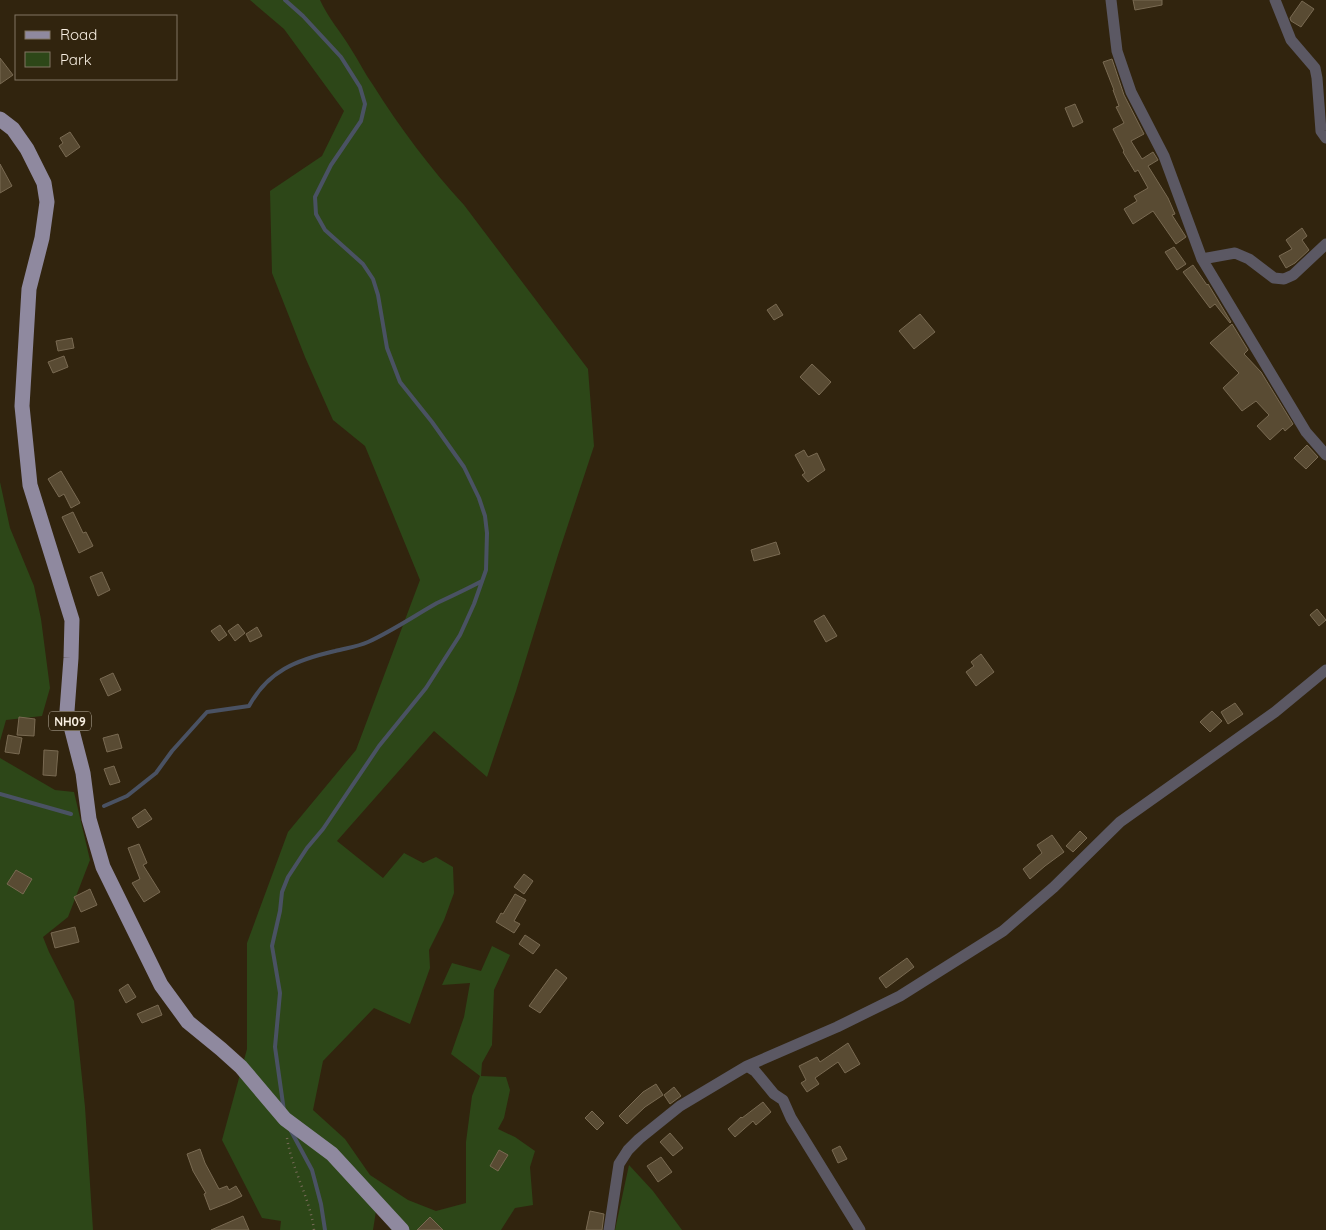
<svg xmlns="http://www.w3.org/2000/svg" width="1326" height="1230" viewBox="0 0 1326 1230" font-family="Quicksand,sans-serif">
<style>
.green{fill:#2d4718}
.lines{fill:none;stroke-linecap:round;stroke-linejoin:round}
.stream{stroke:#4a5263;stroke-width:4}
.building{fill:#594b33;stroke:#796a52}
.path{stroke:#766a57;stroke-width:2.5;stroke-dasharray:1 4;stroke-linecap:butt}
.street{stroke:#5b5863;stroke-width:11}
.primary{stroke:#8f899f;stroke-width:15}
.labels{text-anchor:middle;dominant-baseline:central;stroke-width:4.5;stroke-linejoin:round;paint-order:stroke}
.shield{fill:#31240e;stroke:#bcb2a2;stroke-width:1}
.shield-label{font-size:12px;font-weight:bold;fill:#f8efe2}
</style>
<rect width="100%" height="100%" fill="#31240e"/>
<!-- green -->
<path class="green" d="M250 0H320C328 18 341 32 351 49 359 61 365 74 373 85 400 128 430 168 464 205L588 369 594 446 558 555 516 691 487 777 434 731 337 841 383 878 404 853 423 863 436 857 453 867 454 893 444 920 429 950 430 968 410 1024 374 1008 323 1061 313 1110 345 1139 370 1175 408 1200 436 1211 466 1203V1142L472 1096 480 1076 451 1054 464 1017 470 983 442 985 452 963 481 971 492 946 510 955 494 990 492 1045 482 1063 481 1076 506 1077 510 1090 504 1118 498 1129 515 1137 535 1151 530 1167 533 1205 515 1208 501 1230H392L376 1211 373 1230H280L281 1221 262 1218 222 1140 247 1049V943L288 832 356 750 420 580 365 446 333 420 305 357 272 273 270 191 322 156 344 111 284 29Z
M0 482 10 528 34 586 41 619 50 688 42 716 6 720 0 741Z
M0 758 55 790 74 792 90 860 68 917 43 937 49 952 74 1001 85 1107 93 1230H0Z
M629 1165 653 1191 682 1230H615Z"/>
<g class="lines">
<!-- stream -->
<path class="stream" d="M0 794 71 814
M104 806 127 796 156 773 172 751 207 712 249 706C268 671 296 660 335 651 346 648 357 647 368 642 392 631 414 616 437 603 452 596 467 589 482 581
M284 1111 275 1047 280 993 272 946 280 911 282 892 288 877 307 848 323 829 379 746 426 688 460 635 474 604 486 570 487 533 485 516 479 498 464 467 432 422 400 382 387 348 378 295 373 279 363 264 325 230 316 214 315 197 331 165 361 121 365 104 360 87 341 57 303 16 285 0
M291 1131 312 1170 321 1204 325 1230"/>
</g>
<!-- building -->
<path class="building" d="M1133 0H1162V5L1135 10Z
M1302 1 1314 9 1301 27 1291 21 1290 18Z
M0 58 13 75 0 84Z
M1112 59 1124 95 1144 134 1131 141 1142 159 1153 152 1158 160 1148 166 1168 198 1175 214 1172 215 1186 237 1176 244 1153 211 1133 224 1124 209 1137 201 1134 196 1148 188 1138 170 1135 172 1123 152 1124 151 1113 129 1124 123 1116 107 1119 106 1113 90H1114L1103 62Z
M1075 104 1083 122 1073 127 1065 108Z
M70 132 80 147 66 157 59 146 63 143 60 138Z
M0 164 12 186 0 193Z
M1302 228 1307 236 1302 240 1309 250 1295 263 1286 268 1279 256 1292 249 1286 240Z
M1174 247 1186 264 1177 270 1165 252Z
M1193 265 1207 285 1208 284 1231 322 1230 323 1215 304 1210 308 1183 272Z
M776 304 783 315 774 320 767 310Z
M920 314 935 332 914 349 899 331Z
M1232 324 1248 350 1244 354 1261 372 1293 424 1285 431 1283 428 1270 440 1257 426 1269 415 1256 401 1242 411 1223 388 1239 373 1210 343Z
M72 338 74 348 58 351 56 341Z
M64 356 68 367 53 373 48 362Z
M812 364 831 382 819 395 800 377Z
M1307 445 1318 457 1306 469 1294 458Z
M804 450 808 457 817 453 825 470 808 482 802 475 805 473 795 455Z
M61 471 80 503 71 508 64 494 59 497 48 479Z
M73 512 83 533 86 532 93 546 79 553 62 517Z
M776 542 780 554 754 561 751 550Z
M102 572 110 590 98 596 90 577Z
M1317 609 1326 620 1319 626 1310 615Z
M824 615 837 636 826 642 814 621Z
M238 624 245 633 235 641 228 631Z
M220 625 227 635 219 641 211 631Z
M257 627 262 636 250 642 246 634Z
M981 654 994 672 976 686 966 672 974 666 971 662Z
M113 673 121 690 108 696 100 679Z
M1235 703 1243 714 1228 724 1221 712Z
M1212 711 1222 721 1210 732 1200 722Z
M19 717 35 719 34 736 17 735Z
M118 734 122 748 107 752 103 738Z
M8 735 22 738 19 754 5 752Z
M44 750 58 751 56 776 43 775Z
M114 766 120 782 110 785 104 769Z
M145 809 152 819 138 828 132 818Z
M1080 831 1087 838 1073 852 1066 846Z
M1052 835 1064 852 1045 866 1030 879 1023 869 1042 853 1037 845Z
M139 844 147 863 143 865 160 892 144 902 132 883 140 879 128 848Z
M16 870 32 879 23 894 7 884Z
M524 874 533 881 524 894 514 887Z
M90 889 97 905 81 912 74 897Z
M515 894 526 900 514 921 520 924 514 933 496 922 501 913 503 914Z
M75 927 79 942 55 948 51 933Z
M525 935 540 945 533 954 519 944Z
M907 958 914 967 886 988 879 978Z
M556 969 567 978 540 1013 529 1006Z
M128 984 136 997 126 1003 119 990Z
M158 1005 162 1015 142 1023 137 1014Z
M848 1043 860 1064 845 1073 838 1062 815 1078 819 1084 807 1092 801 1083 806 1080 799 1066 817 1057 820 1062Z
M656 1084 663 1095 645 1107 627 1124 619 1116 643 1092Z
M674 1087 681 1096 670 1104 664 1095Z
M763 1102 771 1112 756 1125 753 1121 735 1137 728 1129 741 1117 742 1118Z
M592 1111 604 1123 597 1130 585 1118Z
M670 1133 683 1148 673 1156 660 1142Z
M840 1146 847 1159 838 1163 832 1150Z
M200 1149 205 1163 219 1189 227 1186 229 1190 236 1186 242 1196 230 1202 210 1210 204 1194 206 1193 193 1171 187 1154Z
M499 1150 508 1155 498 1171 490 1166Z
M661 1157 672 1172 658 1182 647 1166Z
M590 1211 604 1214 602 1230H586Z
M243 1216 249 1230H211Z
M430 1217 443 1230H417Z"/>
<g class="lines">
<!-- path -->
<path class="path" d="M287 1138C292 1170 310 1198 314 1230"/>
<!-- street -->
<path class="street" d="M1111 0 1117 51 1131 92 1164 156 1202 259 1306 432 1326 455
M1275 0 1291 40 1315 68 1317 78 1321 131 1326 138
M1202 259 1235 253 1249 259 1274 278 1284 279 1293 275 1326 244
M747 1066 755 1071 774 1094 783 1100 791 1118 860 1230
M609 1230 619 1164 628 1150 639 1139 680 1106 747 1066 837 1027 900 996 1003 931 1054 887 1120 822 1275 712 1326 670"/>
<!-- primary -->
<path class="primary" d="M0 119 13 129 27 149 44 183 47 202 42 238 29 289 22 406 30 485 72 620 71 658 67 711 83 773 89 819 103 867 161 985 188 1022 221 1049 241 1067 285 1119 332 1154 402 1230"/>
</g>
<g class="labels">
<!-- shield labels -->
<rect class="shield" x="49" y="711.5" width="42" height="19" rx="4"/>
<g class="shield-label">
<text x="70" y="721">NH09</text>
</g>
</g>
<!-- legend -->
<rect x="15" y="15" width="162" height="65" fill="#31240e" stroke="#817563"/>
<rect x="25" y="31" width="25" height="8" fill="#8f899f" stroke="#817563"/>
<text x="60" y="40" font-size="15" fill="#f8efe2">Road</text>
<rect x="25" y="52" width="25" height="15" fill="#2d4718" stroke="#817563"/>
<text x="60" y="65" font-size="15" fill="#f8efe2">Park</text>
</svg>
